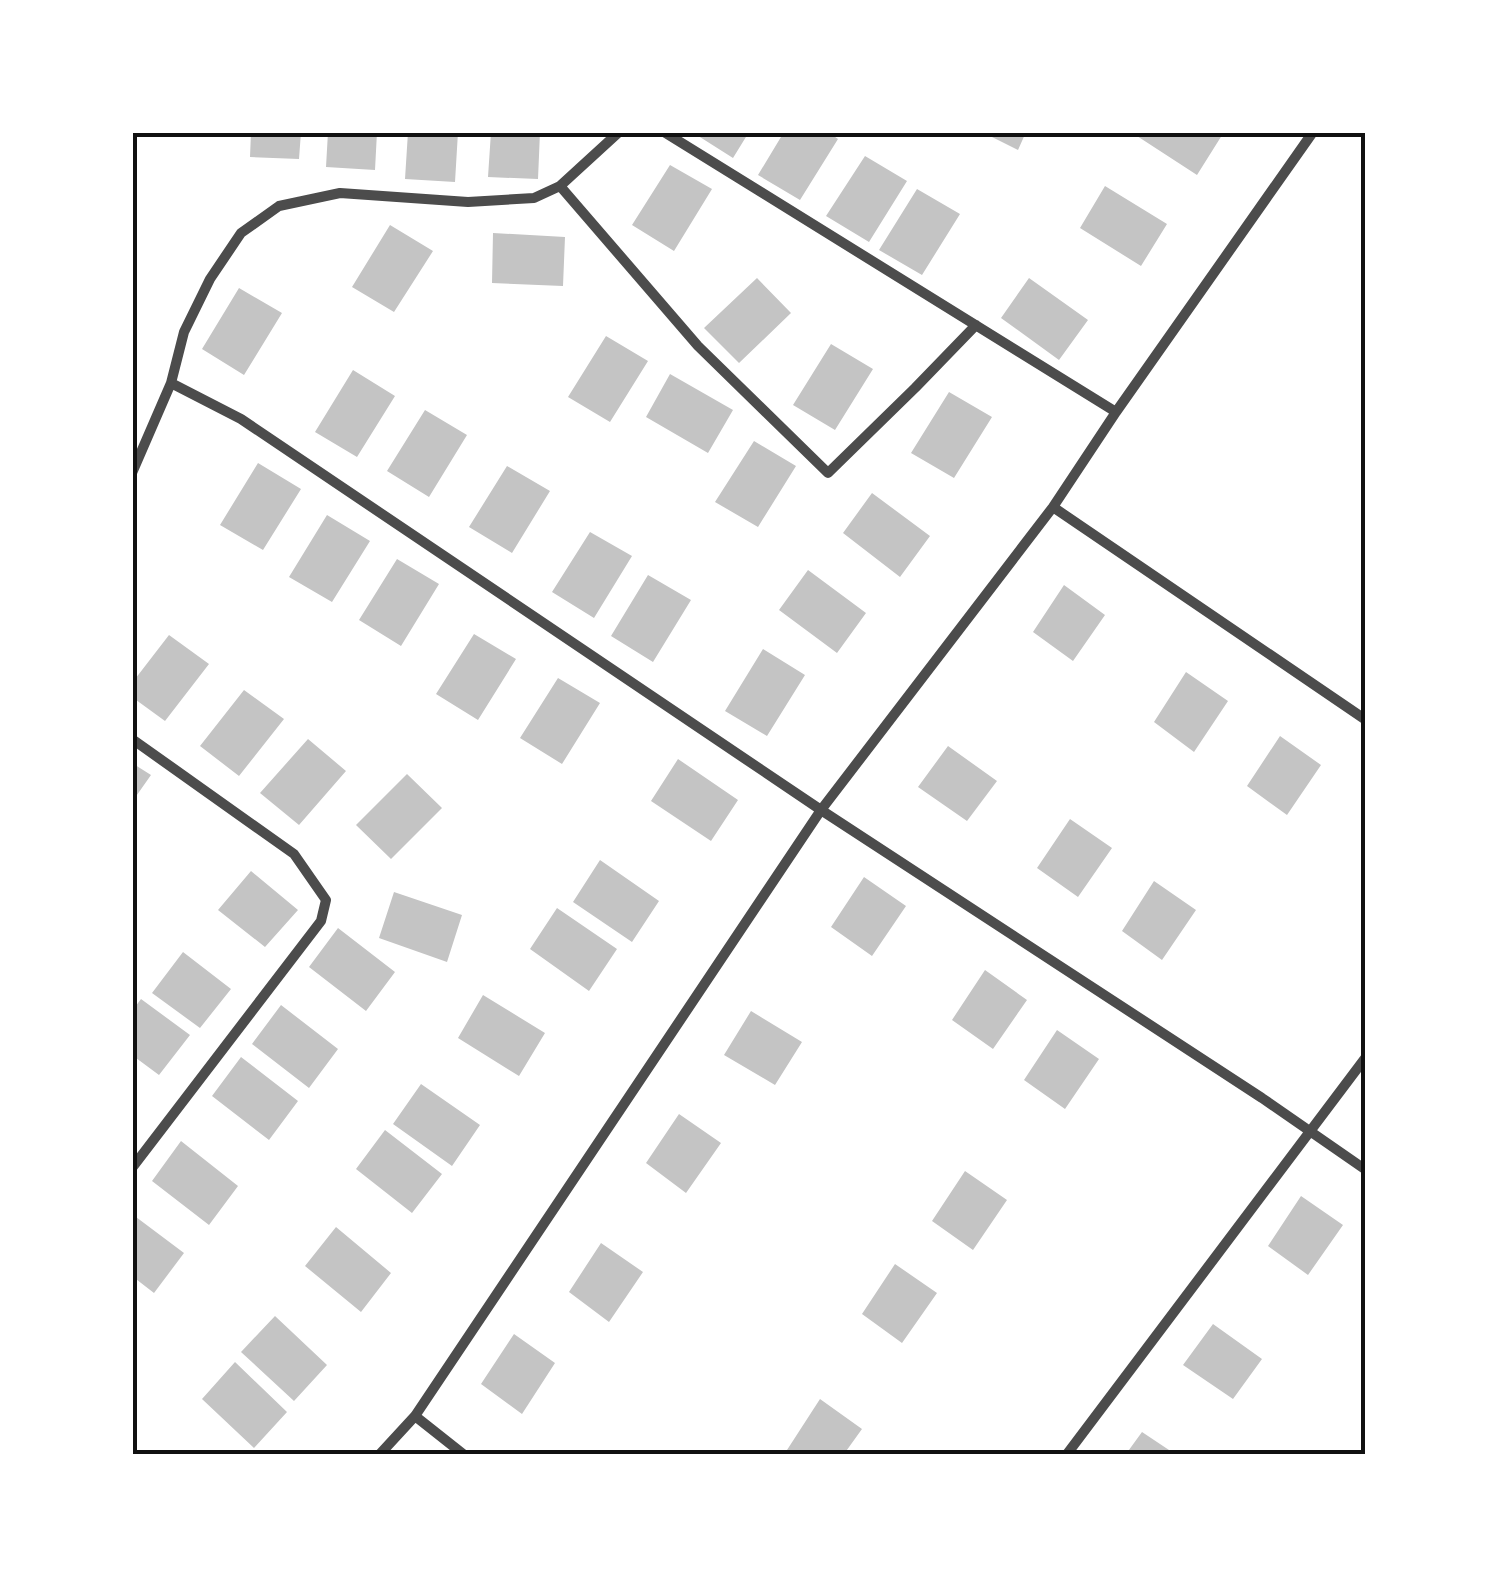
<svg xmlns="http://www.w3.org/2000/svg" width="1498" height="1587" viewBox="0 0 1498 1587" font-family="Barlow,sans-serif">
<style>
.building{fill:#c4c4c4}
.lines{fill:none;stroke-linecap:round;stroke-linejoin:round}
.minor{stroke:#4c4c4c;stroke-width:10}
.neatline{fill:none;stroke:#111;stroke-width:4}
</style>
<rect width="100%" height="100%" fill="#fff"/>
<!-- building -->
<path class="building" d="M251 132H301L299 159 250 157Z
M328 132H377L375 170 326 167Z
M408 132H458L455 182 405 179Z
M491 132H540L538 179 488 177Z
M692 132H749L733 158Z
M784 132H828L838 139 800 200 758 175Z
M982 132H1026L1018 150Z
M1140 132H1224L1197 175 1137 136Z
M865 156 907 181 869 242 826 216Z
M670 165 712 189 674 251 632 225Z
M1105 186 1167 224 1141 266 1080 228Z
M917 189 960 214 922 275 879 250Z
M390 225 433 251 394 312 352 287Z
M493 233 565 237 563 286 492 283Z
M757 278 791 313 739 363 704 328Z
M1029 278 1088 320 1059 360 1001 318Z
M239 288 282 313 244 375 202 349Z
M606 336 648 361 610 422 568 397Z
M831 344 873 369 835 430 793 405Z
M353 370 395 396 357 457 315 432Z
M670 374 733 410 708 453 646 417Z
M949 392 992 417 954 478 911 453Z
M425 410 467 435 429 497 387 471Z
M754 441 796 466 758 527 715 502Z
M258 463 301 489 263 550 220 525Z
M507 466 550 491 512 553 469 527Z
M872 493 930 536 900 577 843 533Z
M327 515 370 541 332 602 289 577Z
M590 532 632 556 594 618 552 592Z
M397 559 439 584 401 646 359 620Z
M808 570 866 613 837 653 779 610Z
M648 575 691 600 653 662 611 636Z
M1064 585 1105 615 1073 661 1033 632Z
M474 634 516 659 478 720 436 694Z
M169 635 209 664 165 721 132 697V683Z
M763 649 805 675 767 736 725 711Z
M1186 672 1228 701 1194 752 1154 722Z
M558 678 600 703 562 764 520 738Z
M244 690 284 719 239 776 200 746Z
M1280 736 1321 765 1287 815 1247 786Z
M308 739 346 771 299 825 260 793Z
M948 746 997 781 967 821 918 787Z
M678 759 738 800 711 841 651 801Z
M132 763 151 775 132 802Z
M407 774 442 808 391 859 356 825Z
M1070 819 1112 848 1078 897 1037 868Z
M600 860 659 901 632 942 573 902Z
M251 871 298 910 265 947 218 910Z
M864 877 906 906 872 956 831 927Z
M1154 881 1196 910 1162 960 1122 931Z
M394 892 462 915 447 962 379 938Z
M557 908 617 949 589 991 530 949Z
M338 928 395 972 366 1011 309 967Z
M183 952 231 989 200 1028 152 993Z
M985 970 1027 1000 993 1049 952 1020Z
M483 995 545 1033 519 1076 458 1038Z
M141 999 190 1035 159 1075 132 1055V1011Z
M281 1005 338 1049 309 1088 252 1044Z
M751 1011 802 1042 775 1085 724 1055Z
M1057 1030 1099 1059 1065 1109 1024 1080Z
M241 1057 298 1101 269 1140 212 1096Z
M421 1084 480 1125 452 1166 393 1124Z
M679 1114 721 1143 686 1193 646 1163Z
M385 1130 442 1174 412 1213 356 1169Z
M181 1141 238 1186 209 1225 152 1181Z
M965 1171 1007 1200 973 1250 932 1221Z
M1301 1196 1343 1225 1308 1275 1268 1246Z
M132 1214 184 1253 154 1293 132 1276Z
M336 1227 391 1273 361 1312 305 1266Z
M601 1243 643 1272 609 1322 569 1292Z
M895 1264 937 1293 902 1343 862 1314Z
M275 1316 327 1365 294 1401 241 1352Z
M1213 1324 1262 1359 1233 1399 1183 1365Z
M514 1334 555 1363 522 1414 481 1384Z
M235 1362 287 1412 254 1448 202 1399Z
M820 1399 862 1429 844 1454H794L787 1450Z
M1142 1432 1175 1454H1126Z"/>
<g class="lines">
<!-- minor -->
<path class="minor" d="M664 132 1116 412
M560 186 698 346 828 473 915 388 976 325
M171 383 241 419 821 810 1262 1098 1366 1170
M132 473 171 383 184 332 210 279 241 233 279 206 340 193 468 202 534 198 560 186 619 132
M1053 507 1366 720
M132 739 294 854 326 900 321 921 132 1168
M415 1416 463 1454
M380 1454 415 1416 821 810 1053 507 1116 412 1313 132
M1067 1454 1366 1057"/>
</g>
<!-- border -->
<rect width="1498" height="1587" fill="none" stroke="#ffffff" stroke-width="270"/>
<rect x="135" y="135" width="1228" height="1317" class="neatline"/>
</svg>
